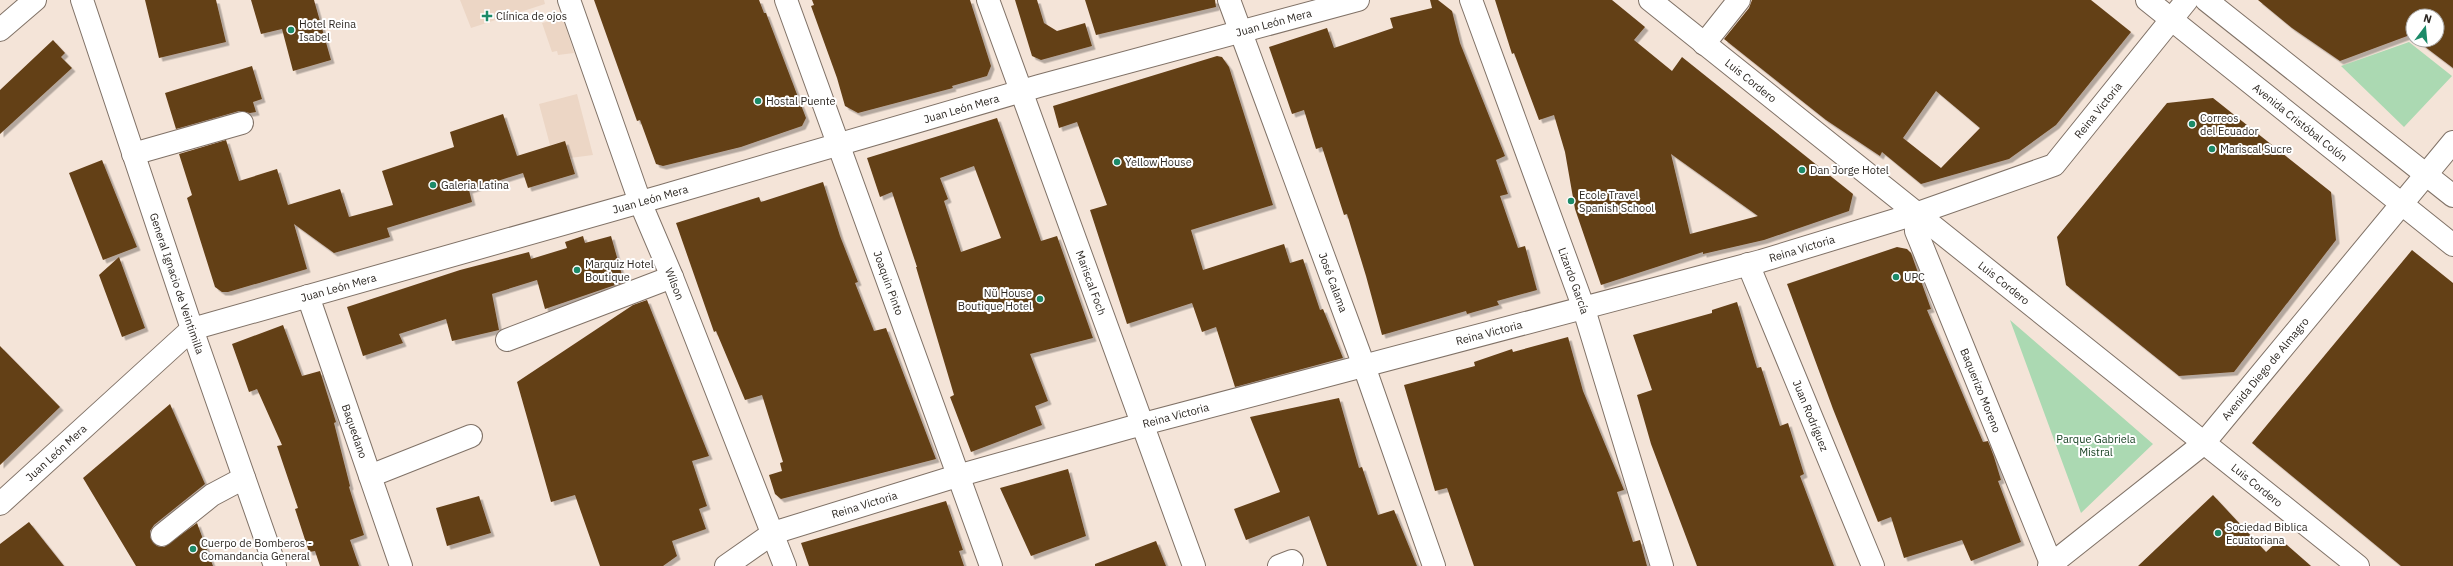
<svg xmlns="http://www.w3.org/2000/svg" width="2453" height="566" viewBox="0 0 2453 566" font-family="'IBM Plex Sans',sans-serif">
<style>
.built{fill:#ecd6c5}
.green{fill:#abd9b2}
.building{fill:#643f17;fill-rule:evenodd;filter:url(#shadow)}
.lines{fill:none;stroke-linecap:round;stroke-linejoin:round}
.minor-casing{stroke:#807267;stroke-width:24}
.minor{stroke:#fff;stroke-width:22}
.poi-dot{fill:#1c8a68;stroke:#fff;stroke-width:1.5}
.labels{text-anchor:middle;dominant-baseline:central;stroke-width:4;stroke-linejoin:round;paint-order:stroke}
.poi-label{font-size:11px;fill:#2d2823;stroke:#fff;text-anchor:start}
.street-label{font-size:11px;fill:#2d2823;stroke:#fff}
.park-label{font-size:11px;fill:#0f3b1b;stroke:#fff}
</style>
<defs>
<filter id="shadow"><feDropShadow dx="3.5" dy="3.5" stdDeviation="0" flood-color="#0004"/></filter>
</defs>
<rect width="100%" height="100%" fill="#f4e4d8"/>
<!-- built -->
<path class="built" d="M460 0H544L545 4 471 28Z
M563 18 574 53 558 55 557 51 552 52 542 23Z
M577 94 593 155 570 158 565 141 550 145 539 104Z"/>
<!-- green -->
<path class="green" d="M2409 42 2452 76 2404 127 2341 66Z
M2010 320 2153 444 2081 513Z"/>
<!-- building -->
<path class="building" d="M145 0H216L226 42 159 58Z
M251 0H314L331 60 293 71 282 29 261 34Z
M594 0H759L764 13H766L806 118 802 126 741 147 663 166 656 164 640 120 637 121Z
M812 0H970L991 66 987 76 952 86 953 88 858 113 845 106 837 78 811 6 814 5Z
M1015 0H1037L1044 23 1057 31 1085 23 1092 46 1041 60 1032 56Z
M1085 0H1215L1216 7 1096 35Z
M1430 0H1438L1452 11 1460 43 1505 156 1496 160 1508 194 1500 196 1518 248 1525 246 1537 290 1497 301 1499 305 1467 314 1466 311 1382 335 1366 276 1347 214 1344 215 1322 147 1316 149 1304 110 1292 114 1269 47 1327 28 1334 48 1393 28 1390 18 1432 8Z
M1495 0H1612L1645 27 1634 40 1672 71 1682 57 1853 194 1849 211 1764 240 1703 254V252L1601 285 1575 209 1565 152 1554 115 1539 120 1514 53 1512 54ZM1671 154 1758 216 1690 234Z
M1752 0H2091L2131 32 2056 125 2009 159 1921 184 1882 152 1880 156 1826 120 1724 39 1749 8ZM1936 91 1980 128 1941 168 1903 138Z
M2258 0H2453V68L2416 40H2437V16H2413V38L2410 35 2340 61 2292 28Z
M53 40 65 53 61 57 72 68 0 134V90Z
M1217 56 1222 57 1229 67 1273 205 1191 230 1203 270 1284 244 1290 263 1303 259 1320 310 1323 309 1343 358 1235 387 1216 327 1202 332 1192 303 1127 324 1090 210 1107 205 1077 122 1059 128 1053 106Z
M252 66 262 99 253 102 256 112 250 113 239 111 176 129 165 93Z
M2213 98 2331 192 2336 240 2234 372 2179 376 2066 285 2057 237 2167 103Z
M503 114 517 156 565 141 575 174 528 188 523 173 469 190 472 202 387 228 390 237 334 253 294 224 307 269 228 292H222L215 287 187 198 192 195 179 154 226 140 239 181 277 169 288 205 340 189 349 217 393 205 382 171 454 147 450 132Z
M997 118 1041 241 1057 236 1093 338 1030 354 1048 401 1035 406 1042 425 971 452 950 397 954 395 916 267H917L892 192 880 197 867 158ZM974 166 1001 238 961 252 944 201 948 199 940 178Z
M102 160 137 247 103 260 69 173Z
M823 182 840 236 858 282 855 283 874 331 886 328 936 459 781 499 775 494 769 475 782 471 780 463 783 462 762 395 745 400 716 331 714 332 676 223 759 197 761 202Z
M583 236 585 243 611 236 624 282 545 309 537 280 492 294 499 330 452 341 446 319 399 334 403 343 363 356 347 307 460 270 529 252 531 259 567 248 565 242Z
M1897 247 1907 249 1911 253 1931 309 1927 310 1983 442 1988 441 1994 457 2001 480 1998 481 2021 542 1971 561 1962 540 1904 558 1891 517 1878 522 1833 409 1787 284Z
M2412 250 2453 283V566H2401L2252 443Z
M119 257 145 328 122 337 99 275Z
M647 300 709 456 692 461 707 506 699 509 706 529 672 541 677 556 663 566H600L575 495 551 502 517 382 633 305Z
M1737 302 1757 368 1761 367 1780 426 1788 423 1804 474 1800 476 1834 566H1697L1651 444 1637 395 1652 390 1633 335 1712 313V310Z
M283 325 302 376 320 371 336 422 334 423 350 486 349 487 364 535 350 540 359 566H320L315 551 309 552 295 509 298 508 277 446 282 445 257 389 249 392 232 344Z
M1568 337 1583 391 1624 490 1617 492 1633 542 1640 540 1647 566H1474L1447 488 1435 491 1404 385 1475 366 1474 362 1512 349 1513 352Z
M0 346 60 407 0 465Z
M1339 398 1359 468 1362 467 1378 515 1394 510 1417 566H1327L1309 516 1246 540 1234 509 1280 492 1250 417Z
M170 404 205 484 154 525 150 531V537L157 546 164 547 197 523 213 566H136L83 478Z
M1068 469 1086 536 1031 556 1000 488Z
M2213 495 2266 552 2280 539 2311 566H2138Z
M479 496 491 533 447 546 436 508Z
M946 501 963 550 959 551 964 566H809L801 543Z
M29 522 64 566H0V544Z
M1156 541 1166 566H1095V564Z"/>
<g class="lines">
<!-- minor casing -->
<g class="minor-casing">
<g id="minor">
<path id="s1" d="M82 0 192 329 275 566"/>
<path id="s2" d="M569 0 640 202 672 277 785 566"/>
<path id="s3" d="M786 0 991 566"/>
<path id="s4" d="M988 0 1194 566"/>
<path id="s5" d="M1229 0 1364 366 1434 566"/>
<path id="s6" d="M1471 0 1583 306 1662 566"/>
<path id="s7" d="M1650 0 2358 566"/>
<path id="s8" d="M2147 0 2453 245"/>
<path d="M2206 0 2453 196"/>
<path d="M0 30 35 0"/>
<path d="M1704 44 1739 0"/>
<path d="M133 154 242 123"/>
<path id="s9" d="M1915 214 1916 231 2052 566"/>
<path id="s10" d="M1748 264 1873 566"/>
<path id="s11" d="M308 296 401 566"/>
<path d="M507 340 672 277"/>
<path d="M370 476 471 436"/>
<path id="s12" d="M0 504 192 329 662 196 1039 86 1358 0"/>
<path d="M162 535 212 495 244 478"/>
<path id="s13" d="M726 566 773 533 957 476 1128 428 1761 261 1915 214 2054 165 2187 0"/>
<path d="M1279 566 1292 561"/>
<path id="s14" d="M2049 566 2203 444 2453 142"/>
</g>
</g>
<!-- minor -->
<use href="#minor" class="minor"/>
</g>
<!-- markers -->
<g class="poi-dot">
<path d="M485 10h4v4h4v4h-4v4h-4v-4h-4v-4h4z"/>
<circle cx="291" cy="30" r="4"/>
<circle cx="758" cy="101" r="4"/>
<circle cx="2192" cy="124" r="4"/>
<circle cx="2212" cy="149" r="4"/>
<circle cx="1117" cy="162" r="4"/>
<circle cx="1802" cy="170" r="4"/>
<circle cx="433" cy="185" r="4"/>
<circle cx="1571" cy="201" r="4"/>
<circle cx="577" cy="270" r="4"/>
<circle cx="1896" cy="277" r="4"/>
<circle cx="1040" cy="299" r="4"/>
<circle cx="2218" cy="533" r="4"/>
<circle cx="193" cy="549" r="4"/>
</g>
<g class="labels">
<!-- poi labels -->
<g class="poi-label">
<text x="496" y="16">Clínica de ojos</text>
<text x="299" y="24">Hotel Reina<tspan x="299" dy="13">Isabel</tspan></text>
<text x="766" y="101">Hostal Puente</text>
<text x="2200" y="118">Correos<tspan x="2200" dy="13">del Ecuador</tspan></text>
<text x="2220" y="149">Mariscal Sucre</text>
<text x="1125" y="162">Yellow House</text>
<text x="1810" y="170">Dan Jorge Hotel</text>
<text x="441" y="185">Galeria Latina</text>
<text x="1579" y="195">Ecole Travel<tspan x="1579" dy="13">Spanish School</tspan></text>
<text x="585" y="264">Marquiz Hotel<tspan x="585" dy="13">Boutique</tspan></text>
<text x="1904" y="277">UPC</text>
<text x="1032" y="293" text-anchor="end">Nü House<tspan x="1032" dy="13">Boutique Hotel</tspan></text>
<text x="2226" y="527">Sociedad Biblica<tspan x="2226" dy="13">Ecuatoriana</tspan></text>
<text x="201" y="543">Cuerpo de Bomberos -<tspan x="201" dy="13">Comandancia General</tspan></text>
</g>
<!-- street labels -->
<g class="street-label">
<text stroke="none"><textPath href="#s12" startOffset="1384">Juan León Mera</textPath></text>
<text stroke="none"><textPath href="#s7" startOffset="129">Luis Cordero</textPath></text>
<text stroke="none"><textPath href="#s12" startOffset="1060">Juan León Mera</textPath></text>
<text stroke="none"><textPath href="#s13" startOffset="1461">Reina Victoria</textPath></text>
<text stroke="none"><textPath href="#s8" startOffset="196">Avenida Cristóbal Colón</textPath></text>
<text stroke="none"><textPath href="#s12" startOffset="736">Juan León Mera</textPath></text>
<text stroke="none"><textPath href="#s13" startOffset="1125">Reina Victoria</textPath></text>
<text stroke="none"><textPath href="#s6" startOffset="299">Lizardo García</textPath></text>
<text stroke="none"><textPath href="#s3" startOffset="301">Joaquin Pinto</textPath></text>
<text stroke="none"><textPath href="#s4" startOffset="301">Mariscal Foch</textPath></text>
<text stroke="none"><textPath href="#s5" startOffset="301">José Calama</textPath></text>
<text stroke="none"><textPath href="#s1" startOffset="299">General Ignacio de Veintimilla</textPath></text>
<text stroke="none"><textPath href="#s2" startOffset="303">Wilson</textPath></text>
<text stroke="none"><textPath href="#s7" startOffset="453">Luis Cordero</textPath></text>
<text stroke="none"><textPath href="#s12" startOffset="412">Juan León Mera</textPath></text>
<text stroke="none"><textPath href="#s13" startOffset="801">Reina Victoria</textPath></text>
<text stroke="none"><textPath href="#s14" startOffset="294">Avenida Diego de Almagro</textPath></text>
<text stroke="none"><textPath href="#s9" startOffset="189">Baquerizo Moreno</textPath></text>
<text stroke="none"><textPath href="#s10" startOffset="164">Juan Rodríguez</textPath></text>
<text stroke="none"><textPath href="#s13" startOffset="477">Reina Victoria</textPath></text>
<text stroke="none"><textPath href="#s11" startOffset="143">Baquedano</textPath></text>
<text stroke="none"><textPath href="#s12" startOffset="76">Juan León Mera</textPath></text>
<text stroke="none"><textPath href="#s7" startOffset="777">Luis Cordero</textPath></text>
<text stroke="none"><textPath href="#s13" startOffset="153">Reina Victoria</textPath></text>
</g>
<!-- park labels -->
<g class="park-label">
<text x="2096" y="439">Parque Gabriela<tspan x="2096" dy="13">Mistral</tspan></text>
</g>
</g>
<!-- north arrow -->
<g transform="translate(2425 28) rotate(16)"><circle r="19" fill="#ffffff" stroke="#aba9a7"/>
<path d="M0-3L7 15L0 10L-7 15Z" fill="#1c8a68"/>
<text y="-6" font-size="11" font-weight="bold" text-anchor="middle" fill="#2d2823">N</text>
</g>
</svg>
